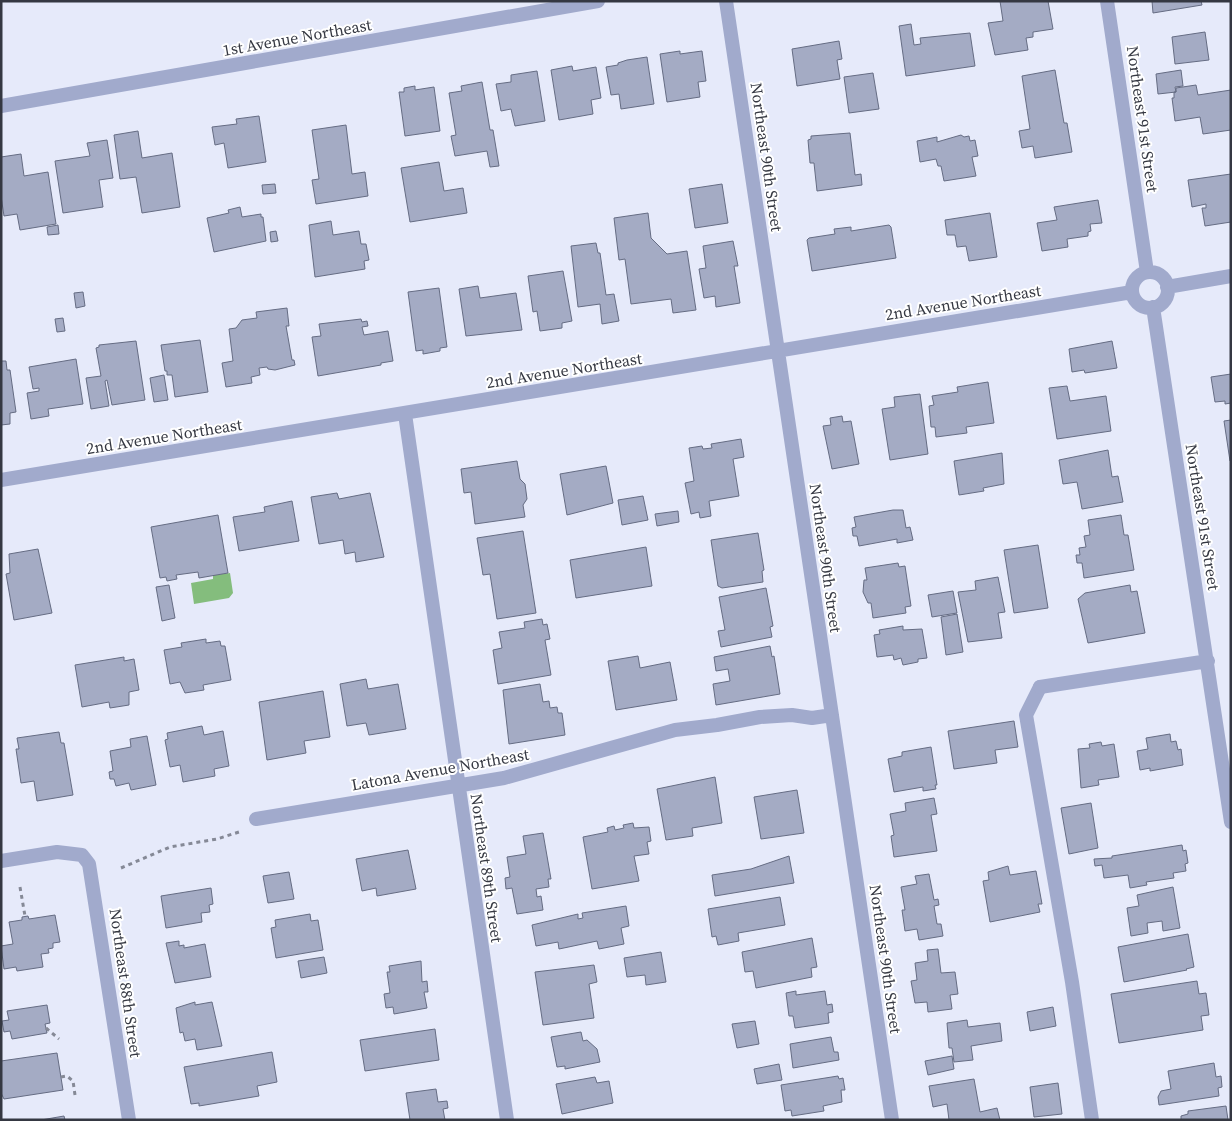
<svg xmlns="http://www.w3.org/2000/svg" width="1232" height="1121" viewBox="0 0 1232 1121" font-family="'Source Serif 4',serif">
<style>
.water{fill:#84bd7d}
.building{fill:#a4abc4;stroke:#656c83}
.lines{fill:none;stroke-linecap:round;stroke-linejoin:round}
.path{stroke:#858996;stroke-width:3;stroke-dasharray:4 4;stroke-linecap:butt}
.service{stroke:#a1aacc;stroke-width:14}
.minor{stroke:#a1aacc;stroke-width:14}
.labels{text-anchor:middle;dominant-baseline:central;stroke-width:4;stroke-linejoin:round;paint-order:stroke}
.street-label{font-size:16px;fill:#353842;stroke:#fff}
</style>
<rect width="100%" height="100%" fill="#e6eafa"/>
<!-- water -->
<path class="water" d="M230 573 233 593 229 598 194 604 191 583 213 579V575Z"/>
<!-- building -->
<path class="building" d="M1000 1H1048L1053 29 1033 32V37L1026 38 1028 50 995 55 988 23 1003 21Z
M1152 1H1201L1202 5 1153 13Z
M911 24 914 45 921 44 920 38 970 33 975 66 906 76 899 26Z
M1205 32 1209 60 1175 64 1172 37Z
M839 41 842 59 837 60 840 79 797 86 792 49Z
M680 51V54L702 51 706 81 698 82 700 97 667 102 660 54Z
M647 57 654 104 621 109 619 94 611 95 606 67 618 65V63L627 60Z
M572 66 573 71 596 67 601 98 591 100 593 114 559 120 551 70Z
M1055 70 1064 123H1067L1072 152 1035 158 1033 146 1022 148 1019 131 1030 129 1022 76Z
M1181 70 1183 86 1175 87 1176 92 1158 94 1156 74Z
M537 71 545 121 515 126 511 109 501 111 496 84 511 82V75Z
M873 73 879 109 849 113 844 77Z
M482 82 490 130H493L499 166 490 167 487 151 455 156 451 136 456 135 449 93 462 91 461 86Z
M1196 85 1198 95 1231 90V130L1203 134 1200 117 1175 121 1172 98H1174V92H1176V88Z
M415 86V90L434 87 440 131 405 136 399 92H404V88Z
M259 116 266 162 228 168 224 143 215 145 212 127 237 124 236 119Z
M346 125 352 174 365 172 368 196 316 204 312 180 319 179 312 130Z
M138 131 142 158 172 153 180 207 142 213 136 177 120 179 114 135Z
M850 133 855 175 861 174 862 185 817 191 814 163H810L808 140 811 139V136Z
M961 135 964 137 969 136 970 141 975 140 978 156 972 157 976 176 944 181 941 166H938L936 159 920 162 917 141 937 137V142Z
M107 140 113 178 99 180 103 207 63 213 55 161 90 156 87 143Z
M21 154 24 176 48 172 56 224 20 230 17 214 4 216 1 196V157Z
M439 162 444 191 463 188 467 213 410 222 401 168Z
M1231 174V222L1205 226 1202 208H1206V204L1192 207 1188 180Z
M275 184 276 193 263 194 262 185Z
M722 184 728 223 695 228 689 189Z
M1098 200 1102 223 1090 224 1091 231 1088 232V236L1067 239 1068 247 1042 251 1037 223 1057 220 1054 207Z
M240 207 242 217 261 214V217H263L266 241 214 252 207 218 229 213 228 210Z
M648 213 651 238 667 254 687 251 696 310 673 313 671 299 631 304 625 259 619 260 614 218Z
M990 213 997 257 969 261 966 246 957 247 955 235H947L945 220Z
M331 221 333 235 359 231 361 244H366L369 260 364 261 365 269 315 277 309 225Z
M58 225 59 234 48 235 47 227Z
M889 225 891 227 896 258 812 271 807 240 809 238 835 234 834 229 851 227V231Z
M276 231 278 241 271 242 270 232Z
M733 241 738 266H734L740 303 716 307 715 296 704 298 699 269 706 268 703 246Z
M596 243 598 253H600L606 295 614 294 619 321 602 324 600 304 578 307 571 246Z
M563 271 572 321 562 323V328L540 331 537 311 533 312 528 276Z
M478 286 480 298 516 293 522 330 466 336 459 289Z
M439 288 447 347 440 348V351L423 354V350L416 351 408 292Z
M83 292 85 306 76 308 74 293Z
M287 308 289 326H286L292 360H294L295 365 275 370 268 369 267 367 259 368 260 375 251 377 252 383 226 387 222 363 233 361 229 329 236 328 242 320 257 318 256 312Z
M63 318 65 331 57 332 55 319Z
M361 319 362 322 367 321 368 326 362 327 364 335 388 331 393 361 381 363V365L318 376 312 337 321 336 319 324Z
M200 340 208 392 175 397 172 375H167V371H165L161 345Z
M136 341 145 400 112 405 107 380 105 381 109 406 91 409 86 378 101 376 96 348 99 347V345Z
M1112 341 1117 368 1085 373 1084 370 1072 372 1069 349Z
M76 359 83 404 48 409 49 416 31 419 27 393 39 391V388L33 389 29 367Z
M1 361H6L7 370H10L16 412 10 413V424L1 425Z
M1231 374V403L1225 404V401L1215 402 1211 377Z
M164 375 168 400 154 402 150 378Z
M988 382 994 423 966 427 967 433 936 437 935 427H931L929 406 934 405 932 396 958 392 957 387Z
M1067 386 1070 401 1106 396 1111 431 1057 439 1049 388Z
M920 394 928 454 890 460 882 409 895 407 894 397Z
M842 416 843 422 851 421 859 464 832 469 823 426 831 425 830 418Z
M1231 420V461H1230L1224 421Z
M741 439 744 457 733 459 739 496 709 501 711 516 700 518 699 512 691 514 685 483 694 481 689 448 702 446 703 449 712 448 711 444Z
M1108 450 1112 477 1118 476 1123 502 1082 509 1077 482 1063 484 1059 460Z
M1002 453 1004 484 983 488 984 491 959 495 954 461Z
M517 461 520 479 525 484 527 499 523 505 525 517 475 524 471 492 464 493 461 469Z
M606 466 613 503 567 515 560 474Z
M337 493 339 499 370 493 384 557 356 562 355 552 345 554 343 540 319 544 311 497Z
M643 496 648 520 622 525 618 500Z
M292 501 299 541 239 551 233 517 265 512 264 507Z
M893 510H903L906 528 910 527 913 540 897 543V539L859 546 857 536H853L852 528 856 527 854 517Z
M678 511 679 522 657 526 655 514Z
M218 515 228 573 199 578 198 572 176 575 177 579 167 581 166 577 160 578 151 527Z
M1121 515 1124 535H1128L1134 570 1084 578 1082 563H1077L1076 555H1080L1079 548 1086 547 1084 536 1090 535 1088 520Z
M523 531 536 613 497 619 490 574 483 575 477 538Z
M758 533 764 570 762 571 763 582 722 588 718 586 711 540Z
M1038 545 1048 608 1014 613 1004 550Z
M646 547 652 586 576 598 570 560Z
M38 549 52 613 14 620 6 574 10 573 9 554Z
M898 563 899 567 905 566 911 606 905 607 906 613 873 618 871 603H868L863 592 864 580H867L865 568Z
M998 577 1005 612 998 613 1002 638 968 642 958 592 976 590 975 581Z
M169 585 175 618 162 621 156 587Z
M1130 585 1131 592 1137 591 1145 633 1088 643 1078 599 1085 593Z
M766 588 773 626 770 627 772 637 721 647 718 631 725 630 719 597Z
M953 591 957 613 932 617 928 595Z
M957 614 963 652 946 655 941 617Z
M542 619 543 625 547 624 550 639 545 640 551 675 498 684 493 650 502 648 499 632 525 628 524 622Z
M903 626V630L922 629 927 658 918 659V662L903 665 901 658 894 660 893 655 877 657 874 635 880 634 879 630Z
M206 639V643L220 641 221 646H225L231 680 203 685 204 690 185 693 180 682 170 684 164 650 182 647 181 643Z
M770 646 772 657 774 656 780 694 716 705 713 684 730 681 728 669 716 671 714 657Z
M638 656 640 668 670 662 677 700 616 710 608 661Z
M124 657V661L134 659 139 690 129 692V705L110 708 109 702 82 707 75 665Z
M366 679 368 689 398 684 406 729 369 735 366 723 347 726 340 684Z
M540 684 543 702 549 701 550 708 557 707 558 713H562L565 735 509 744 503 690Z
M323 691 330 737 304 741 306 753 267 760 259 702Z
M1014 721 1018 747 995 750 997 763 954 769 948 731Z
M202 726 204 735 223 731 229 766 214 769 215 776 183 782 180 765 170 767 165 740 168 739 167 733Z
M59 732 61 743H64L73 795 37 801 34 781 21 783 16 749H19L17 738Z
M1170 734 1171 742 1176 741 1178 750 1181 749 1183 765 1150 771V768L1140 770 1137 751 1148 749 1146 738Z
M147 736 156 785 131 790 129 783 116 786 114 779H110L109 772 113 771 110 751 131 747 130 739Z
M1101 742 1102 746 1114 744 1119 777 1098 780 1099 785 1081 788 1078 749 1090 748 1089 744Z
M931 747 937 785H935L936 789 923 791V787L894 792 888 759 902 756V752Z
M715 777 722 823 692 828 693 836 666 840 657 789Z
M797 790 804 833 761 839 754 797Z
M934 798 937 814 931 815 937 851 894 857 891 836 894 835 890 814 906 811 905 803Z
M1091 803 1098 848 1069 854 1061 808Z
M633 823 634 828 649 827 651 841 647 842 649 854 634 856 639 881 592 889 583 837 608 832 607 828 614 826 615 830 624 828 623 825Z
M543 833 551 879H548L549 887 536 889 537 897 541 896 543 910 517 914 512 888 506 889 505 878 510 877 507 857 526 854 523 836Z
M1182 845 1183 851 1186 850 1188 863 1185 864 1186 871 1173 873 1174 878 1146 882 1147 885 1130 888 1128 875 1104 878 1102 865 1095 866 1094 859 1112 858V856Z
M408 850 416 889 377 896 376 888 362 891 356 859Z
M789 856 794 883 715 896 712 875 751 869Z
M1008 866 1010 875 1036 871 1042 904H1038L1040 912 990 922 983 881 989 880 988 872Z
M289 872 294 899 268 903 263 876Z
M929 874 934 900 938 899 939 905 934 906 937 924H941L943 936 919 940 917 929 905 931 902 910H905L901 887 917 884 915 876Z
M1173 887 1180 928 1163 931 1162 921 1147 923 1148 933 1131 936 1127 908 1139 906 1137 895Z
M211 888 213 904 209 905 210 912 201 913 202 922 166 928 161 896Z
M780 897 785 925 738 933 739 941 718 945 716 936 712 937 708 909Z
M626 906 629 926 621 928 624 944 599 949 597 941 559 949 558 942 536 946 532 925 578 914V919L583 918 582 913Z
M310 914 311 921 318 920 323 950 276 958 271 928 276 927 275 920Z
M55 915 60 942 53 943V948L48 949 49 953 41 954 43 967 17 971 16 967 4 969 1 946 13 944 9 922 22 920V917L28 916 29 919Z
M1188 934 1194 967 1186 969 1187 970 1124 982 1118 947Z
M812 938 817 967 811 968 812 977 756 988 753 971 745 972 742 952Z
M179 941V946L184 945V948L205 944 211 977 175 983 166 943Z
M938 949 941 973 955 972 958 994 950 995 952 1009 928 1012 927 1002 915 1003 911 981 917 980 915 963 928 961 927 950Z
M661 952 666 982 646 985 645 975 627 977 624 958Z
M324 957 327 973 301 978 298 961Z
M421 961 422 982 427 981 428 992H424L427 1008 394 1014 393 1007 386 1008 384 994 390 993 387 972H390L389 966Z
M594 965 597 982 589 984 594 1018 543 1025 535 972Z
M1197 981 1199 994 1206 993 1209 1015 1201 1016 1203 1030 1119 1043 1111 994Z
M796 991V995L825 991 827 1005 832 1004 833 1012 828 1013 829 1023 795 1028 793 1016H789L786 993Z
M195 1002V1005L212 1002 222 1046 197 1050 195 1039 185 1041 183 1032 180 1033 176 1008Z
M47 1005 50 1023 45 1024 47 1033 12 1039 10 1031 4 1032 2 1021 9 1020 7 1011Z
M1053 1007 1056 1026 1030 1031 1027 1012Z
M967 1020 968 1027 1000 1023 1002 1041 971 1046 973 1060 954 1062 952 1048H949L947 1023Z
M755 1021 759 1044 737 1048 732 1024Z
M435 1029 439 1060 365 1071 360 1040Z
M581 1032 583 1041 587 1040 597 1049 600 1062 565 1069V1066L557 1067 551 1037Z
M831 1037 834 1052H838L839 1060 793 1068 790 1044Z
M272 1052 277 1082 257 1086 259 1096 199 1106V1103L191 1104 184 1067Z
M57 1053 63 1090 4 1099 1 1093V1061Z
M952 1056 954 1069 928 1075 925 1061Z
M1214 1063 1216 1077 1221 1076 1222 1087 1218 1088 1219 1096 1159 1105 1158 1097 1161 1091 1171 1089 1168 1071Z
M779 1064 782 1080 757 1084 754 1069Z
M838 1076 839 1079 843 1078 845 1090H841L842 1102 823 1106 824 1111 792 1116 791 1110 785 1111 781 1085Z
M595 1077 597 1083 609 1081 613 1103 562 1114 556 1084Z
M974 1079 980 1112 997 1108 1000 1120H949L947 1104 933 1107 929 1086Z
M1058 1083 1062 1114 1034 1117 1030 1087Z
M436 1089 438 1102 447 1101 448 1108 443 1109 445 1120H410L406 1093Z
M1226 1106 1228 1120H1181V1116L1188 1114V1111Z
M64 1116 65 1120H41Z"/>
<g class="lines">
<!-- path -->
<path class="path" d="M121 868 170 847 217 839 242 831
M20 887 25 916
M46 1028 59 1039
M61 1077 67 1076 73 1081 75 1095"/>
<!-- service -->
<path class="service" d="M1040 687 1026 715 1072 982 1092 1120"/>
<!-- minor -->
<path class="minor" d="M726 1 892 1120
M1107 1 1147 272
M1 106 598 1
M1132 290a18 18 0 1 1 36 0a18 18 0 1 1-36 0Z
M1167 287 1231 276
M1153 307 1231 822
M405 414 507 1120
M1 480 1132 292
M1040 687 1208 661
M256 819 504 778 675 730 717 725 760 717 792 715 812 718 832 715
M1 861 57 852 82 855 89 864 129 1120"/>
</g>
<g class="labels">
<!-- street labels -->
<g class="street-label">
<text transform="translate(297 37) rotate(-10)">1st Avenue Northeast</text>
<text transform="translate(1143 119) rotate(82)">Northeast 91st Street</text>
<text transform="translate(767 157) rotate(82)">Northeast 90th Street</text>
<text transform="translate(963 302) rotate(-9)">2nd Avenue Northeast</text>
<text transform="translate(564 370) rotate(-9)">2nd Avenue Northeast</text>
<text transform="translate(164 436) rotate(-9)">2nd Avenue Northeast</text>
<text transform="translate(1203 517) rotate(81)">Northeast 91st Street</text>
<text transform="translate(826 558) rotate(82)">Northeast 90th Street</text>
<text transform="translate(440 769) rotate(-10)">Latona Avenue Northeast</text>
<text transform="translate(487 868) rotate(82)">Northeast 89th Street</text>
<text transform="translate(886 959) rotate(82)">Northeast 90th Street</text>
<text transform="translate(126 983) rotate(82)">Northeast 88th Street</text>
</g>
</g>
<!-- border -->
<rect width="1232" height="1121" fill="none" stroke="#353842" stroke-width="5"/>
</svg>
